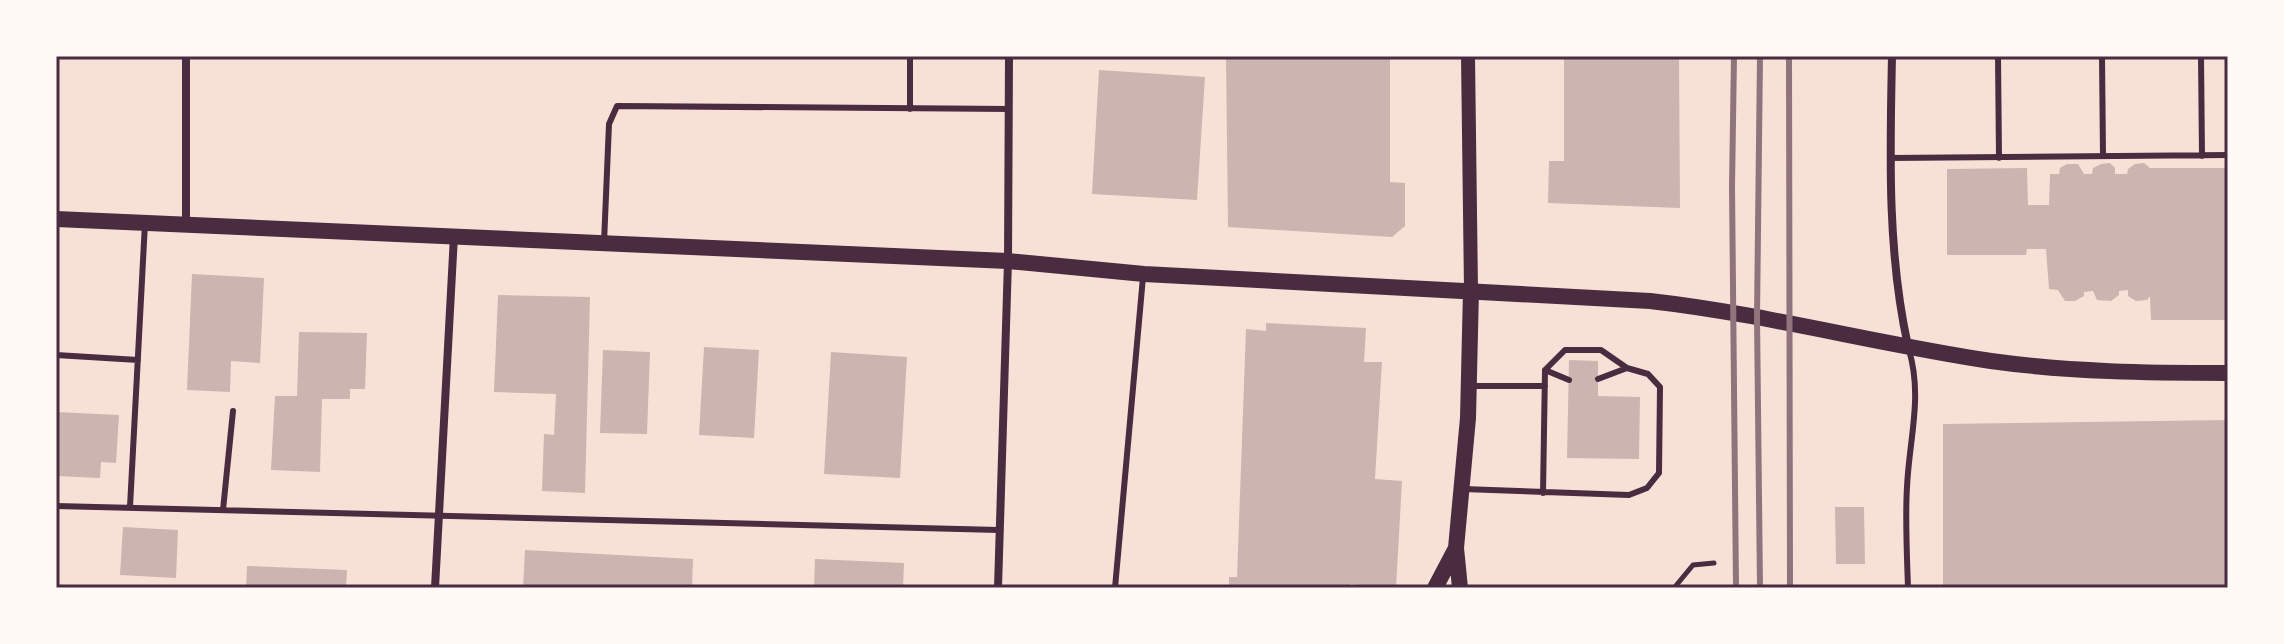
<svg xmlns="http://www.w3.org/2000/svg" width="2284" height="644" viewBox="0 0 2284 644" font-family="Commissioner,sans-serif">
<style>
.building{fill:#ccb4b1}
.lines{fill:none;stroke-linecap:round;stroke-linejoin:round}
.path{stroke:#4a2c40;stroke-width:5}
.service{stroke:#4a2c40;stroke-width:6}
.minor{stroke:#4a2c40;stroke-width:8}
.tertiary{stroke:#4a2c40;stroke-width:14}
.secondary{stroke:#4a2c40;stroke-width:16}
.rail{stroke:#8f747c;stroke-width:6}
.neatline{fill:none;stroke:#4a2c40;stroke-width:3}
</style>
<rect width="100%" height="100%" fill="#f7e1d7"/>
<!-- building -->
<path class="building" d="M1226 56H1390V182L1405 183V226L1392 237 1228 227Z
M1564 56H1679L1680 208 1548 203 1549 161H1564Z
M1099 70 1205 77 1197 200 1092 194Z
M2110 163 2115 168V174H2127L2128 169 2135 164 2144 163 2150 168H2228V320H2151L2150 296 2147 300 2136 301 2128 296V290L2119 291V295L2111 301 2097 300 2093 291 2084 292V296L2075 301H2065L2058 290 2049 289 2046 249H2027L2026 255H1947V169L2027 168 2028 205H2049L2050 174H2059L2060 168 2067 164H2078L2084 174H2092L2093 168 2101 164Z
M192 274 264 278 260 363 231 361 230 392 187 390Z
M498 295 590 297 585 493 542 491 544 434 554 435 556 394 494 392Z
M1266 323 1366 328 1364 362H1382L1375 479 1402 481 1396 588 1350 584V588H1229V577H1237L1246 329 1266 331Z
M299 332 367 333 365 389H350V399H322L320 472 271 470 275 396H297Z
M704 347 759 350 754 438 699 435Z
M603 350 650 352 647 434 600 433Z
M831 352 907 357 900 478 824 474Z
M1569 360 1598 361V396L1640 397 1639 459 1567 458Z
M56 412 119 415 116 463 101 462 100 478 56 476Z
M2228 420V588H1943V424Z
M1835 507H1864L1865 564H1836Z
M123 527 178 530 176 578 120 575Z
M525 550 693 559 692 588H523Z
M815 559 904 563 903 588H814Z
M247 566 347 570 346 588H246Z"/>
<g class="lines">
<!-- path -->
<path class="path" d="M1674 588 1693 565 1714 563"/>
<!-- service -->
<path class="service" d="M910 56V109
M1998 56 1999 158
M2102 56 2103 156
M2201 56 2202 156
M1890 158 2228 155
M604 243 609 124 617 106 1009 109
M56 355 138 360
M1545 370 1569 380
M1598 379 1627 368
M1472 386H1545
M1463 489 1629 495 1647 488 1659 473 1660 387 1648 374 1627 368 1601 350H1565L1545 370 1543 493
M56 506 999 530
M130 507 145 223
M223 510 233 411
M1115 588 1143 277
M1908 588C1907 555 1905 520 1907 487 1909 440 1923 397 1909 350"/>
<!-- minor -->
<path class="minor" d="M186 56V225
M1892 56C1890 153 1887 251 1908 346
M435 588 454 236
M998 588 1008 261 1009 56"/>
<!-- tertiary -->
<path class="tertiary" d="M1468 56 1471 290"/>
<!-- secondary -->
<path class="secondary" d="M56 219 1008 261 1144 274 1650 301C1765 314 1877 344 1991 361 2070 372 2149 373 2228 373
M1435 588 1455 550
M1460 588 1456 548 1468 418 1471 290"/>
<!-- rail -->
<path class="rail" d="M1734 56 1732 187 1736 588
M1760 56 1757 317 1760 588
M1789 56 1790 588"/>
</g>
<!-- border -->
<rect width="2284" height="644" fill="none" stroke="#fffaf5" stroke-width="116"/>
<rect x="58" y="58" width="2168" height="528" class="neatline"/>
</svg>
